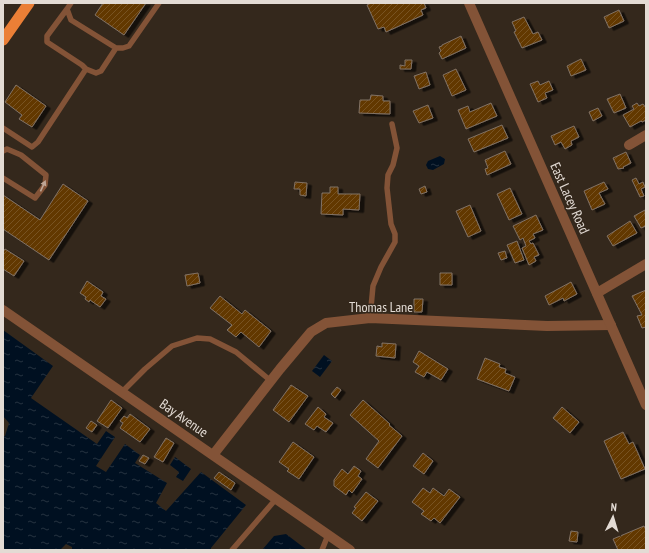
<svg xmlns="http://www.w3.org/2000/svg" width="649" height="553" viewBox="0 0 649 553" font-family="'PT Sans Narrow',sans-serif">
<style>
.water{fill:url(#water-ripples)}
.building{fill:url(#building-hatch);stroke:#817265;filter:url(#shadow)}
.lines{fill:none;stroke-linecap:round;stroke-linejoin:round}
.service{stroke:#835337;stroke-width:5.5}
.minor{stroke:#835337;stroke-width:10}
.tertiary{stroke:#835337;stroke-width:10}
.trunk{stroke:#eb7f36;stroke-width:11}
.oneway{fill:#bda595}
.labels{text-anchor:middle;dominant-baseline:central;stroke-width:3;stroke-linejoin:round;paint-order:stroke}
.street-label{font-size:14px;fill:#e3dbd4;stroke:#34281c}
</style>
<defs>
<pattern id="water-ripples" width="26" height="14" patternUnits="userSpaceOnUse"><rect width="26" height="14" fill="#001021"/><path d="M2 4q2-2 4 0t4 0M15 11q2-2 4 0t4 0" fill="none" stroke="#253240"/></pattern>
<pattern id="building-hatch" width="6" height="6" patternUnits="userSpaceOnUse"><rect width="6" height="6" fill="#623700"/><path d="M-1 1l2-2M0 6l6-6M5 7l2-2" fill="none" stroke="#785324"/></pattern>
<filter id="shadow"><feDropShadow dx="4.5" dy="2.5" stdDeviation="0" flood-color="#0009"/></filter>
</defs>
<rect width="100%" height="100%" fill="#34281c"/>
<!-- water -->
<path class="water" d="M440 156 445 159 444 164 433 170 428 169 426 165 428 161Z
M3 330 53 366 31 398 97 444 106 431 115 437 96 466 106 472 125 444 140 455 135 463 167 483 156 503 166 511 201 472 246 505 211 548V550H72V547L66 544 60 550H3V436H5L9 423 3 416Z
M324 355 332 361 320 377 312 371Z
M175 457 191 469 183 481 176 477 179 472 170 465Z
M286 534 307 550H262L274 536Z"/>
<!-- building -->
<path class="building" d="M103 3H146L124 35 95 15Z
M371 3H424L426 8 421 10 423 15 386 32 384 27 378 29 367 5Z
M619 10 624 21 609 28 604 17Z
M524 17 533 34 538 32 542 40 522 48 514 32 516 31 512 22Z
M461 36 466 48 442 59 439 53 441 51 439 47 442 46V45Z
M581 59 586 70 571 76 567 66Z
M405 60H412L411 69H400V65L405 66Z
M456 69 466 90 452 96 443 75Z
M426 72 430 85 419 89 414 76Z
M538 81 540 85 549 81 553 90 545 93 547 98 538 102 530 84Z
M16 85 46 106 32 127 19 119 22 115 5 102Z
M620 94 626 108 614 113 607 99Z
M371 95 383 96V101H390V114L359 113 360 100H370Z
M491 103 497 116 466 129 458 110 468 106 470 112Z
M637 103 639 106 643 104 646 108V120L642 122 641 121 630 127 623 115 634 109 632 106Z
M428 105 433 118 419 123 413 111Z
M598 108 602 116 593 121 589 112Z
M502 125 508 138 474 152 468 139Z
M574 126 579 137 571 141 572 145 565 149 561 142 555 145 551 136Z
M505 151 511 164 487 175 485 169 488 168 485 160Z
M626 152 631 163 623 167 624 168 618 169 613 158Z
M636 178 639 184 643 182 645 187 641 189 644 196 640 197 632 180Z
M295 182 307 183 306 196 300 195V189H294Z
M604 182 608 189 599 193 605 204 592 210 584 191Z
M63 184 88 201 49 260 3 229V195L40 220Z
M425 186 427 192 421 194 419 189Z
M330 187H338V194H360L359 210 343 209V215L321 214 322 193H330Z
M510 188 522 214 509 220 497 194Z
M470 205 481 231 468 237 456 211Z
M645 210 646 226 641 228 634 216Z
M536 215 543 230 533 234 535 238 529 241 531 244 533 243 539 255 534 257 536 261 529 265 522 248 526 246 523 238 520 240 513 226Z
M630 221 637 233 613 246 607 236Z
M517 241 524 260 515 263 507 245Z
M5 249 24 261 14 276 3 269V252Z
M505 251 507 258 501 260 498 253Z
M198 273 200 283 187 286 185 275Z
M440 273H452V285H440Z
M87 281 103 292 101 296 106 299 100 307 90 300 89 302 85 299 86 297 80 293Z
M571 282 577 294 564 301 563 298 549 305 545 296Z
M646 290V327L642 328 637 316 642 315 632 296Z
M220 296 242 314 245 310 271 331 259 347 241 332 236 337 227 330 232 325 210 308Z
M414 299H423L422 312H414Z
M382 343 396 344 395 358 376 356 377 346 382 347Z
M419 351 448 369 441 380 427 372 424 377 415 372 419 366 413 362Z
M485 358 500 364 499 367 506 369 505 373 515 377 509 391 477 379Z
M291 385 308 396 289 422 273 410Z
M337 387 341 390 335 398 331 394Z
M111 400 122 408 108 428 97 421Z
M363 400 390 424 389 425 402 436 378 468 366 459 379 441 350 415Z
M318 407 326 414 324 417 333 423 326 432 317 426 314 430 305 424Z
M562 407 579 422 570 433 553 418Z
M130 414 150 429 140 442 120 428 123 423 120 421 124 416 127 418Z
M91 421 97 425 92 432 86 428Z
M623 432 629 444 633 442 645 469 621 479 604 441Z
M166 438 174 443 163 462 154 457Z
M293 442 314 457 299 479 287 471 289 469 279 462Z
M423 453 433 461 424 474 413 466Z
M143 455 149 458 145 464 139 461Z
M354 466 361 471 358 476 362 479 352 493 349 490 346 495 334 486V480L342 469 348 474Z
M219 472 235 483 231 490 214 478Z
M423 488 430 493 433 488 444 496 449 489 460 497 440 523 434 518 431 521 421 514 424 511 412 502Z
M366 492 378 501 362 521 352 513 356 508 354 507Z
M644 526 646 530V550H618L613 539Z
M571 531 578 532 577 542 569 541Z"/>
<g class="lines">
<!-- service -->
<path class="service" d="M71 3 67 9 71 20 116 48H123L129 46 159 3
M67 9 47 36V42L82 65 86 69 96 73 101 71 116 48
M3 128 32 147 38 142 86 69
M3 151 7 149 21 155 46 175 45 185 35 198 3 178
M370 318 373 286 381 267 395 242V234L391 224 387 188 388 175 393 165 397 148 392 124
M122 392 145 369 172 346 197 338 210 339 236 352 271 381
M232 550 276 499
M322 550 328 535"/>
<!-- minor -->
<path class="minor" d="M629 145 646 135
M597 293 646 264
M3 310 350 550
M213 455 280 369 311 332 326 323 370 318 547 326 611 325"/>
<!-- tertiary -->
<path class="tertiary" d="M469 3 646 405"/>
<!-- trunk -->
<path class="trunk" d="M3 40 29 3"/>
</g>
<!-- one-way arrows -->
<defs><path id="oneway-solid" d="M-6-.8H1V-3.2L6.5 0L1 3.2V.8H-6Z"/></defs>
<use class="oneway" href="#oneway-solid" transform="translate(43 186) rotate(-65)"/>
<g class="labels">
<!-- street labels -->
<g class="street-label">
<text transform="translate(570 198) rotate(66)">East Lacey Road</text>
<text x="381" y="307">Thomas Lane</text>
<text transform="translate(184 418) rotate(35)">Bay Avenue</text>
</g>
</g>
<!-- border -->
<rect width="649" height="553" fill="none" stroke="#e3dbd4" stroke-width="8"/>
<!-- north arrow -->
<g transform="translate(613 517) rotate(5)" stroke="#34281c" stroke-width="3" paint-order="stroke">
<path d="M0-3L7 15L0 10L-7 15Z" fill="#e3dbd4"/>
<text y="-6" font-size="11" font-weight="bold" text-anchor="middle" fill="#e3dbd4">N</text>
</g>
</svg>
